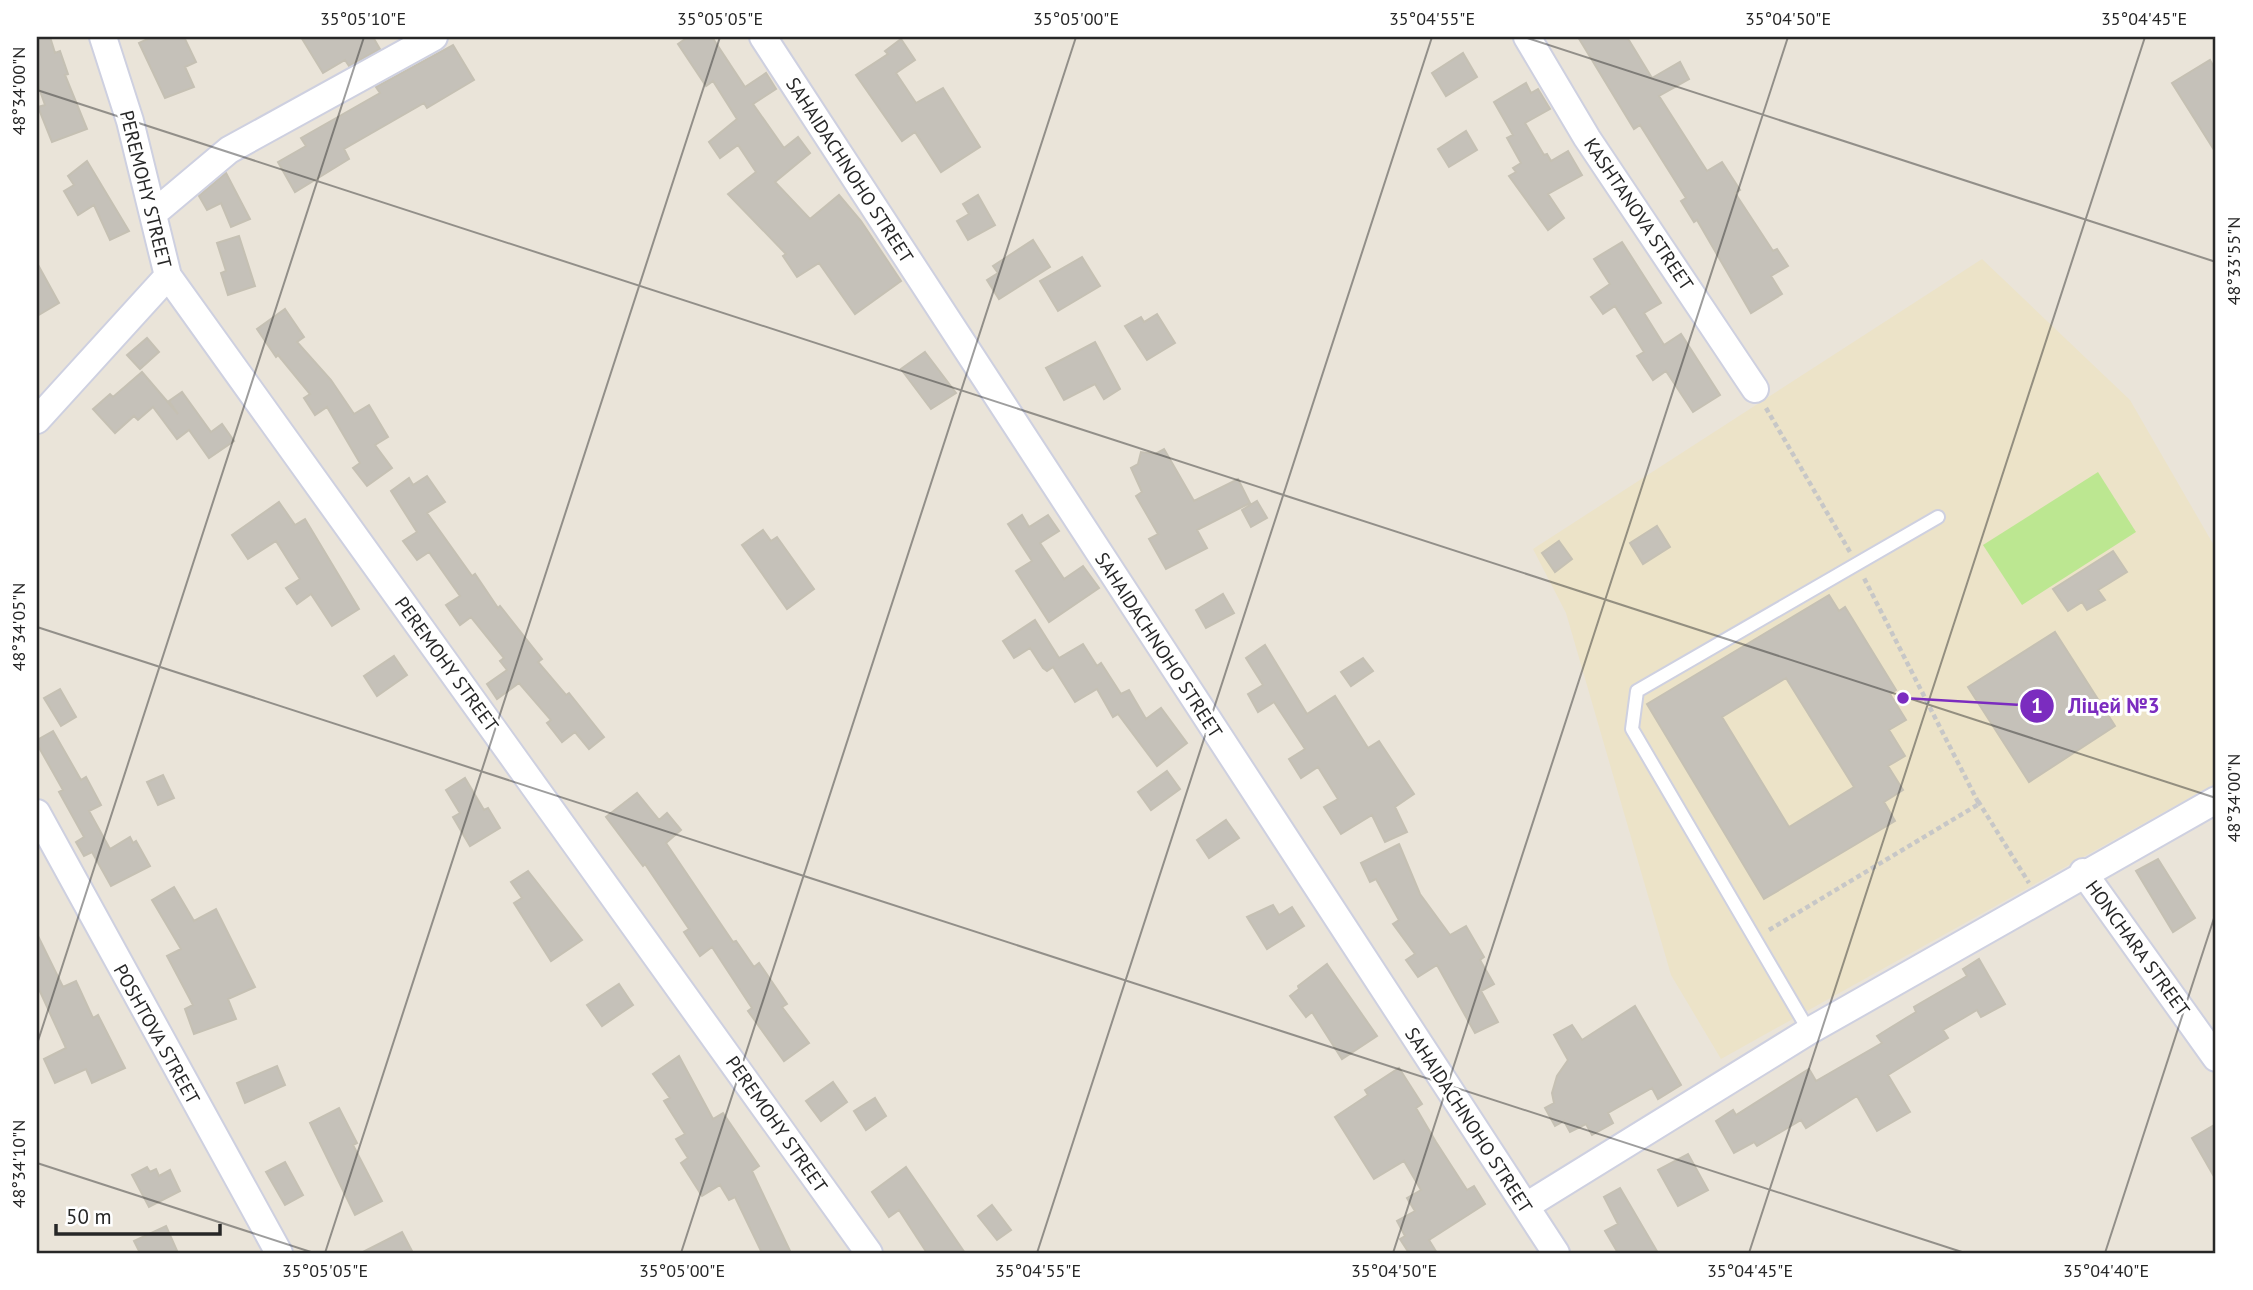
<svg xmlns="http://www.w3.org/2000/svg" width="2253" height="1290" viewBox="0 0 2253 1290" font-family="'PT Sans',sans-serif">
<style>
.education{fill:#ece3c8}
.pitch{fill:#bce791}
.building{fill:#c5c1b9;stroke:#c5c0b3;stroke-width:2;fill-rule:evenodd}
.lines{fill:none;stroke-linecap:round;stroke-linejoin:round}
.service-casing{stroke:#ced0e0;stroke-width:16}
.minor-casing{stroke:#ced0e0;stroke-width:30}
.path{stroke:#c7c7c7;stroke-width:4.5;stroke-dasharray:5 3.5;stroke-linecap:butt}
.service{stroke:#fff;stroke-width:12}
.minor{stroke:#fff;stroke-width:26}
.ticks{fill:none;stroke:#272727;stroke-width:2;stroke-opacity:0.45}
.labels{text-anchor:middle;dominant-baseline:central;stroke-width:6;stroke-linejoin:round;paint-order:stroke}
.street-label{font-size:19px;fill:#272727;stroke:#fff}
.leader{fill:none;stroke:#7b2cbf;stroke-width:2.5}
.callout-dot{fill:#7b2cbf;stroke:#fff;stroke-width:2.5}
.mark-label{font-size:21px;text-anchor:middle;font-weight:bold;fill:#fff}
.callout-label{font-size:21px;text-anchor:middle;font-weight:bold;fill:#7b2cbf;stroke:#fff;stroke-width:6;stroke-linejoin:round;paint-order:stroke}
.neatline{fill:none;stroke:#272727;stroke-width:2.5}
.ticks-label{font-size:18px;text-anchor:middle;fill:#272727}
</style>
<rect width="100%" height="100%" fill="#eae4d9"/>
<!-- education -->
<path class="education" d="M1982 259 2130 400 2216 549V783L1721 1059 1671 975 1566 613 1533 549Z"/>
<!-- pitch -->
<path class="pitch" d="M2098 472 2136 532 2022 605 1983 545Z"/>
<!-- building -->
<path class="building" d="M37 37H50L55 53 60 51 68 74 65 75 87 129 52 142 38 107 45 105 37 82Z
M152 37H184L196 62 185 67 194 87 165 98 139 43Z
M301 37H373L380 49 349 66 345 60 323 73Z
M688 37H712L745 87 766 73 776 89 753 104 784 148 798 137 810 153 775 182 810 219 839 195 861 221 901 281 855 314 819 263 797 277 783 256 786 254 728 194 756 172 738 145 720 158 709 142 737 119 713 81 706 86 678 44Z
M1578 37H1627L1652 78 1680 62 1689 79 1659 96 1707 171 1722 162 1740 190 1735 193 1773 251 1777 249 1788 266 1771 276 1782 294 1751 313 1697 220 1694 222 1681 201 1686 198 1640 125 1634 129Z
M901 39 915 60 896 73 916 103 943 88 980 147 941 172 915 132 902 141 856 75 888 54 885 51Z
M453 45 474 80 427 108 424 103 344 149 349 159 295 192 278 162 306 146 301 138 380 93 376 87Z
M1463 53 1477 77 1446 96 1432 73Z
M2210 60 2216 71V153L2172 83Z
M1526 83 1531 93 1538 89 1550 109 1525 123 1544 155 1547 154 1551 161 1568 151 1582 175 1548 194 1564 218 1548 230 1509 176 1516 172 1513 168 1521 163 1507 138 1513 135 1494 102Z
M1466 131 1477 150 1449 167 1438 149Z
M87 161 129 231 110 240 94 205 78 215 64 191 74 185 68 176Z
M226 173 250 219 231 227 221 203 207 210 199 196Z
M978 195 995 225 968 240 957 221 969 214 963 204Z
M239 236 255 286 228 295 221 273 226 271 217 243Z
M1033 240 1050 267 999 299 987 280 998 273 993 266Z
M1622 242 1661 303 1644 313 1664 345 1681 334 1720 395 1693 412 1666 371 1653 380 1637 356 1644 352 1615 306 1603 314 1591 297 1610 284 1594 259Z
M1082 257 1100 286 1058 311 1040 281Z
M37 263 59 303 37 316Z
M285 309 304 337 297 342 331 380 354 414 369 405 388 437 375 445 392 468 367 486 353 468 360 463 327 407 315 415 304 398 310 394 278 355 276 357 257 329Z
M1157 314 1175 343 1147 360 1125 326 1141 317 1144 322Z
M147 338 159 352 140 369 127 355Z
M1095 342 1120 389 1104 399 1095 384 1064 400 1046 368Z
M925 352 956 393 931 409 901 369Z
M142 372 178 414 169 401 182 392 211 432 222 424 234 441 209 458 189 430 177 439 153 407 138 420 134 416 115 433 93 409 110 394 113 397Z
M1164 449 1194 501 1238 479 1250 503 1197 530 1207 548 1166 569 1149 539 1158 534 1136 496 1142 492 1131 468 1138 464 1141 452 1155 454Z
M427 476 445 502 427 513 472 576 475 574 498 608 500 606 542 659 538 662 566 695 569 693 604 737 589 749 575 732 562 742 547 723 551 720 519 683 497 699 487 684 507 670 500 661 504 658 471 617 460 625 446 605 460 596 429 552 417 560 403 541 417 532 391 491 409 478 413 485Z
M1257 501 1267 518 1251 527 1242 510Z
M279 502 295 525 305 519 359 609 332 626 311 594 297 604 286 588 300 579 276 541 248 559 232 535Z
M1022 515 1029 527 1048 515 1059 531 1040 543 1064 579 1083 566 1099 588 1049 622 1016 571 1032 561 1008 524Z
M1657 526 1670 547 1643 564 1630 543Z
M763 530 771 541 777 537 814 589 787 609 742 545Z
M1559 541 1572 559 1555 572 1542 553Z
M2113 551 2127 572 2098 590 2105 600 2087 610 2082 602 2068 611 2053 589Z
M1223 594 1234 613 1206 628 1196 610Z
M1829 595 1839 611 1845 607 1896 690 1890 694 1906 720 1889 730 1905 756 1888 766 1903 790 1884 802 1895 821 1764 899 1647 704ZM1786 678 1854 787 1789 827 1722 717Z
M1035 620 1059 658 1083 644 1097 666 1101 663 1121 694 1129 690 1146 719 1161 708 1187 743 1157 766 1118 714 1113 717 1097 689 1075 702 1053 667 1047 671 1043 668 1030 648 1014 658 1003 641Z
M2055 632 2115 726 2029 782 1968 687Z
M1265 645 1307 714 1335 696 1368 748 1379 741 1414 794 1395 807 1407 832 1385 842 1372 815 1341 834 1324 807 1338 799 1318 767 1301 778 1289 759 1305 749 1274 702 1258 712 1248 694 1263 685 1246 658Z
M394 656 407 675 377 696 364 676Z
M1363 658 1373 671 1351 686 1341 672Z
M60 689 76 717 61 726 44 698Z
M53 731 81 780 86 777 101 805 89 811 110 849 130 837 133 843 136 841 150 866 111 886 92 852 84 856 76 842 84 837 59 792 63 790 37 744V740Z
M1167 771 1180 789 1151 810 1138 792Z
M163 775 174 798 158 805 147 782Z
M465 778 484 810 488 808 500 828 470 846 453 817 460 813 446 790Z
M637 793 659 820 667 813 681 830 666 843 733 942 736 941 754 967 759 963 787 1004 782 1007 809 1043 784 1061 748 1011 752 1008 712 947 700 956 684 932 689 929 645 864 643 866 606 817Z
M1226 820 1239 838 1209 858 1197 840Z
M1399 844 1420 894 1450 935 1466 926 1484 957 1480 960 1494 984 1481 991 1498 1022 1475 1033 1437 965 1418 977 1406 960 1415 954 1393 924 1399 920 1376 879 1370 882 1361 863Z
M2158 859 2195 918 2173 932 2136 871Z
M528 871 582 940 551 961 514 903 522 898 511 882Z
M174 887 194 921 216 909 255 987 228 999 236 1019 194 1034 185 1009 193 1005 167 956 181 949 152 900Z
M1273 905 1279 915 1292 907 1304 926 1267 949 1247 917Z
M37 934 63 987 76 981 93 1018 98 1015 125 1068 92 1083 86 1069 55 1083 44 1059 66 1048 37 985Z
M1979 959 2005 1004 1981 1017 1977 1010 1943 1030 1948 1038 1888 1075 1910 1112 1877 1131 1857 1096 1806 1128 1801 1120 1757 1146 1754 1142 1734 1153 1716 1121 1733 1110 1736 1115 1809 1069 1816 1081 1882 1043 1877 1036 1916 1012 1914 1007 1967 976 1963 969Z
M1327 964 1377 1036 1342 1059 1312 1012 1306 1017 1290 996 1299 989 1298 986Z
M619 984 633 1005 602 1026 587 1005Z
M1635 1006 1681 1085 1658 1099 1652 1088 1608 1113 1613 1123 1592 1135 1586 1124 1570 1132 1564 1121 1555 1126 1545 1108 1554 1103 1552 1093 1557 1076 1568 1060 1554 1035 1572 1025 1582 1040Z
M679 1056 713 1119 723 1113 759 1166 752 1171 791 1253H762L735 1197 729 1200 720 1185 702 1196 681 1163 688 1158 676 1139 685 1134 664 1101 670 1098 653 1074Z
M277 1066 285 1085 245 1103 237 1083Z
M1399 1068 1422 1104 1416 1108 1436 1142 1467 1190 1474 1186 1485 1204 1429 1240 1437 1253H1409L1400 1239 1405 1236 1397 1221 1415 1211 1407 1198 1421 1190 1404 1161 1374 1179 1335 1117 1368 1095 1365 1090Z
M833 1082 847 1102 821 1121 806 1101Z
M875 1098 886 1116 866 1130 854 1111Z
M339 1108 357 1143 353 1145 382 1201 355 1215 310 1123Z
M2216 1124V1180L2192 1138Z
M1688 1154 1708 1190 1678 1206 1658 1170Z
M285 1162 303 1195 285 1205 266 1172Z
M147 1167 150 1172 156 1169 159 1176 170 1170 180 1191 149 1207 132 1175Z
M906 1167 965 1253H927L899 1210 889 1217 872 1192Z
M1620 1188 1658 1253H1618L1605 1231 1618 1224 1604 1197Z
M992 1205 1011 1230 997 1240 978 1216Z
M166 1226 178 1253H140L134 1241Z
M402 1232 413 1253H361Z"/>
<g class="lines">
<!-- service casing -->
<g class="service-casing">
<path id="service" d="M1809 1031 1632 729 1637 691 1938 517"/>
</g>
<!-- minor casing -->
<g class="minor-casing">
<path id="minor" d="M103 37 130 121 168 276 869 1253
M763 37 1556 1253
M1527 37 1587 138 1755 389
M154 213 229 150 434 37
M37 420 168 276
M37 813 279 1253
M2083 872 2216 1058
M1526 1206 1809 1031 2216 800"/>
</g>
<!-- path -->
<path class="path" d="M1766 408 1850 552
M1978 801 2029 883
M1769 930 1979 804 1864 578"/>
<!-- service -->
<use href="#service" class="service"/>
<!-- minor -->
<use href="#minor" class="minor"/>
</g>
<!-- ticks -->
<path class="ticks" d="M1524 37 2216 262M37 90 2216 798M37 627 1965 1253M37 1044 364 37M37 1163 314 1253M325 1253 720 37M681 1253 1076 37M1037 1253 1432 37M1393 1253 1788 37M1749 1253 2145 37M2105 1253 2216 912"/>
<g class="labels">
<!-- street labels -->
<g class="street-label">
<text transform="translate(850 170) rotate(57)">SAHAIDACHNOHO STREET</text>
<text transform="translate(146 189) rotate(76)">PEREMOHY STREET</text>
<text transform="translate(1639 214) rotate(56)">KASHTANOVA STREET</text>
<text transform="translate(1159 645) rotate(57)">SAHAIDACHNOHO STREET</text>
<text transform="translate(447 664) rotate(54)">PEREMOHY STREET</text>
<text transform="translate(2138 948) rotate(54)">HONCHARA STREET</text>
<text transform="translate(157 1034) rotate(61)">POSHTOVA STREET</text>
<text transform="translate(1469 1120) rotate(57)">SAHAIDACHNOHO STREET</text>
<text transform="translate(777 1124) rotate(55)">PEREMOHY STREET</text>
</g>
</g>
<!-- callouts -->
<path class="leader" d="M1903 698L2037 706"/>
<g class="callout-dot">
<circle cx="1903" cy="698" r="7"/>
<circle cx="2037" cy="706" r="18"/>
</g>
<g class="mark-label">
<text x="2037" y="713">1</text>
</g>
<g class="callout-label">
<text x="2114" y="713">Ліцей №3</text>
</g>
<!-- border -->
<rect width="2253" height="1290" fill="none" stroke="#ffffff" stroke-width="77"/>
<!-- scale -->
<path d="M56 1224v10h164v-10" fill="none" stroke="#272727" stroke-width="3.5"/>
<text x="66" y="1224" font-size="21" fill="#272727" stroke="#ffffff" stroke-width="5" paint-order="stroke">50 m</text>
<rect x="38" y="38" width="2176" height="1214" class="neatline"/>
<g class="ticks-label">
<text x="363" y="25">35°05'10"E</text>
<text x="720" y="25">35°05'05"E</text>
<text x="1076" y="25">35°05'00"E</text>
<text x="1432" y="25">35°04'55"E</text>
<text x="1788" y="25">35°04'50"E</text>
<text x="2144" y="25">35°04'45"E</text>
<text transform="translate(19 91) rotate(-90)" y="6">48°34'00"N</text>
<text transform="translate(2234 261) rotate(-90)" y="6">48°33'55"N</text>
<text transform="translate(19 627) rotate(-90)" y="6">48°34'05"N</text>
<text transform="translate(2234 798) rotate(-90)" y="6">48°34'00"N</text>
<text transform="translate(19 1164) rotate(-90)" y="6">48°34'10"N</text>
<text x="325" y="1277">35°05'05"E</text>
<text x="682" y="1277">35°05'00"E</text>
<text x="1038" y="1277">35°04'55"E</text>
<text x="1394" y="1277">35°04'50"E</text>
<text x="1750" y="1277">35°04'45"E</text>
<text x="2106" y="1277">35°04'40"E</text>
</g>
</svg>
